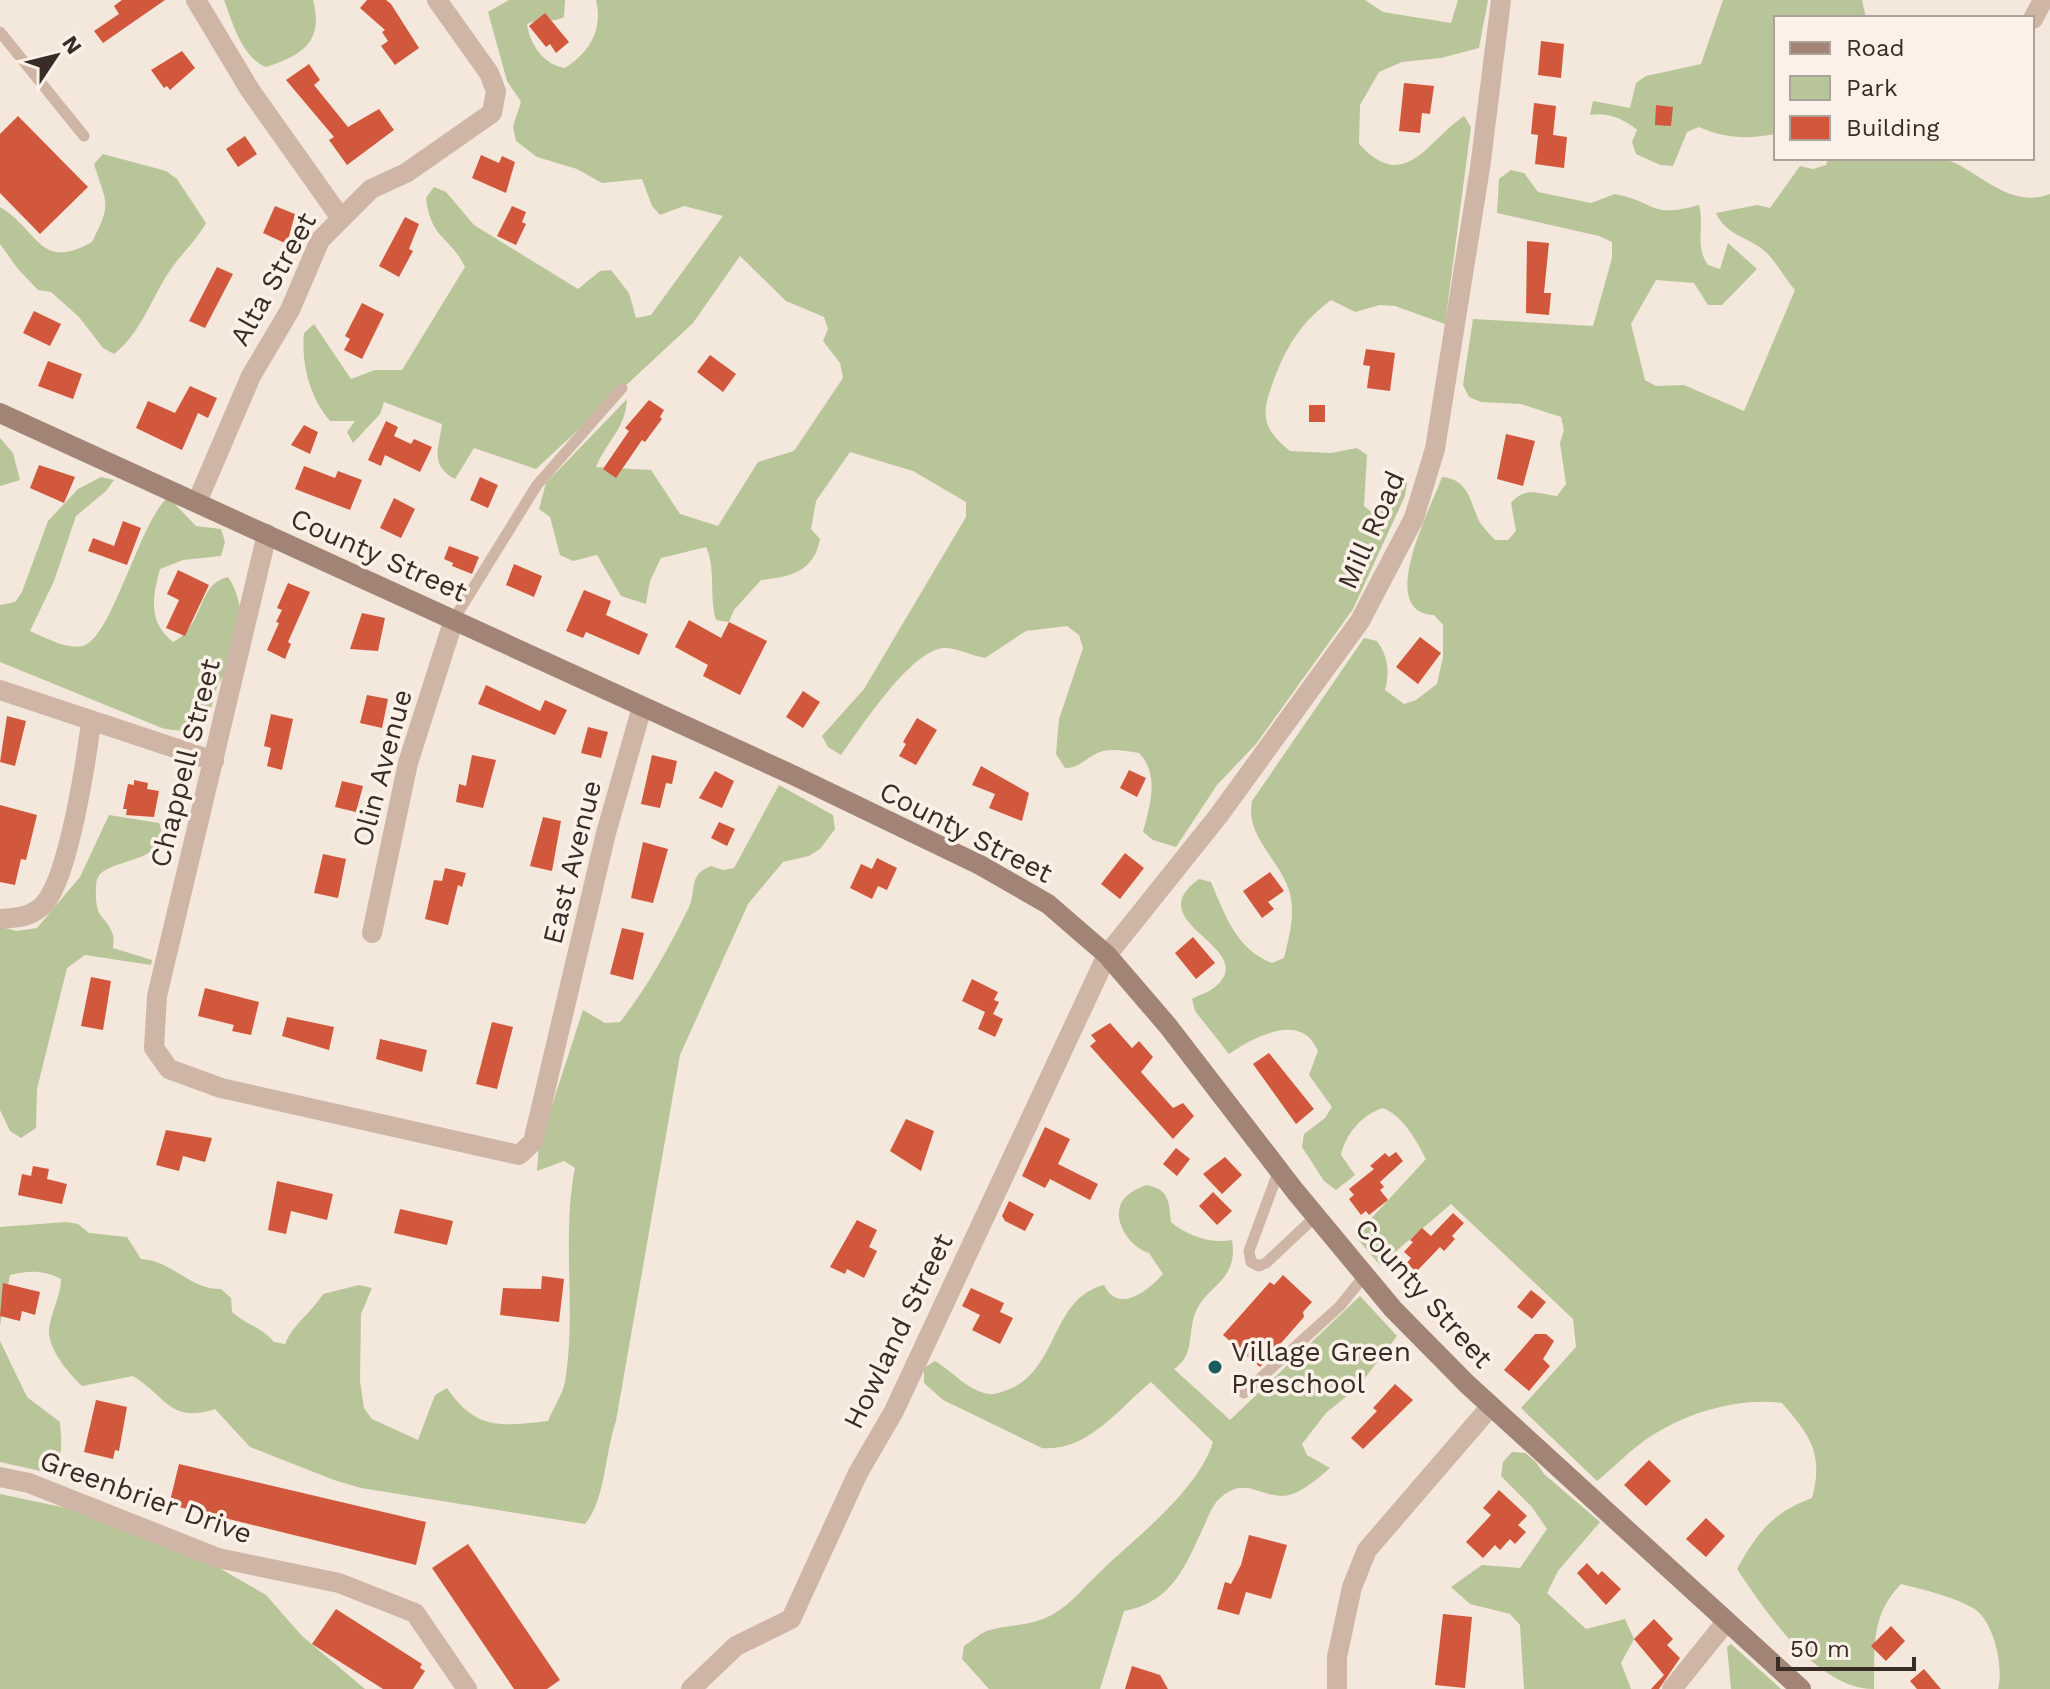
<svg xmlns="http://www.w3.org/2000/svg" width="2050" height="1689" viewBox="0 0 2050 1689" font-family="'Work Sans',sans-serif">
<style>
.green{fill:#b8c599}
.building{fill:#d1583c}
.lines{fill:none;stroke-linecap:round;stroke-linejoin:round}
.lane{stroke:#ceb5a5;stroke-width:11}
.street{stroke:#ceb5a5;stroke-width:20}
.secondary{stroke:#a18476;stroke-width:20}
.poi-dot{fill:#195d5e;stroke:#fbf1e8;stroke-width:3}
.labels{text-anchor:middle;dominant-baseline:central;stroke-width:7;stroke-linejoin:round;paint-order:stroke}
.street-label{font-size:28px;fill:#392c27;stroke:#fbf1e8}
.poi-label{font-size:28px;fill:#392c27;stroke:#fbf1e8;text-anchor:start}
</style>
<rect width="100%" height="100%" fill="#f4e7db"/>
<!-- green -->
<path class="green" d="M224 0H313C324 41 303 55 266 67 242 57 233 24 224 0Z
M509 0H565L564 17C550 24 540 18 527 24 530 45 544 65 565 68 590 52 603 30 596 0H1365L1383 12 1451 23 1458 0H1488L1479 48 1441 58 1402 62 1379 72 1360 105 1359 144C1405 194 1426 142 1464 116L1471 127 1445 324 1395 306 1380 305 1355 312 1331 300C1303 321 1289 342 1276 374 1263 409 1257 425 1290 451L1331 453 1357 448 1367 455 1364 506 1374 514 1391 495 1401 472 1407 483 1405 496 1353 609 1256 744 1217 785 1176 847 1153 840 1143 832C1150 805 1160 775 1139 753 1126 751 1112 748 1100 752 1086 757 1081 768 1065 768L1056 754 1059 719 1083 648 1079 635 1067 626 1026 631 985 658C973 656 955 647 943 648 910 651 860 729 841 755L828 747 822 736 864 689 966 517V502L913 471 850 452 816 501 811 529 820 539C814 572 790 577 761 580L734 610 729 622 716 620C709 596 716 568 706 547L661 558 650 581 646 604 621 596 597 555 573 561 560 555 550 517 539 509 546 483 627 399C626 428 606 442 596 467L651 470 680 514 718 526 758 462 794 451 843 378 840 363 823 341 828 329 824 317 786 301 740 256 693 323 536 469 474 448 455 479C429 465 439 448 442 424L384 402 380 414 353 443 347 432 355 421H330C310 398 301 364 304 333L314 324 351 379 375 370H402L465 267C450 236 431 240 426 198L434 187 446 192 474 225 578 289 600 271 611 270 629 293 636 318 651 315 723 216 684 206 660 215 652 206 642 179 602 183 577 169 537 157 516 141 513 126 521 102 507 81 488 12Z
M1723 0H1862L1866 18H1776V134C1746 139 1727 139 1699 127L1687 132 1673 166 1660 165 1636 154 1632 142 1637 130C1624 119 1608 112 1590 115L1593 101 1630 108 1636 83 1646 76 1701 64Z
M103 154 166 171 177 179 206 223C196 241 182 253 171 269 151 298 142 332 114 354L103 348 79 317 51 292 38 290 18 269 0 244V207C39 230 39 272 92 242 112 202 107 206 94 164Z
M1828 158C1862 158 1908 152 1940 158 1974 164 2006 211 2050 194V1689H1998C2004 1667 1994 1620 1973 1608 1952 1596 1924 1590 1901 1584 1870 1616 1875 1647 1874 1689 1817 1689 1765 1611 1737 1569 1757 1533 1773 1512 1812 1498 1824 1454 1810 1435 1782 1403 1735 1397 1678 1415 1640 1444 1625 1455 1612 1469 1597 1481L1521 1408 1576 1347 1573 1319 1451 1204 1380 1265 1355 1236 1426 1159C1416 1140 1404 1117 1383 1108 1363 1114 1345 1134 1341 1155L1355 1175 1336 1190 1324 1181 1302 1147 1304 1134 1325 1118 1332 1107 1309 1075 1318 1051C1301 1011 1254 1037 1229 1054L1195 1011 1192 999C1199 995 1209 992 1215 987 1262 947 1136 924 1199 879L1211 882C1225 915 1236 949 1272 963L1284 958C1290 934 1297 908 1287 885 1276 857 1245 834 1252 801L1364 638 1377 641C1388 657 1390 671 1385 690L1404 704 1416 700 1437 684 1443 657V625L1434 615C1375 613 1431 508 1442 477 1467 479 1470 499 1478 519 1482 527 1489 533 1495 540H1508L1516 531 1511 503C1525 486 1538 494 1557 496L1566 484 1560 443 1564 430 1561 417 1521 404 1481 402 1469 397 1463 385 1473 319 1593 326 1612 258V242L1599 236 1497 213 1499 179 1511 170 1524 173 1538 192 1591 203 1615 194C1657 202 1649 219 1699 205 1705 227 1694 245 1708 265L1720 269 1728 243 1757 269 1722 305H1708L1694 283 1656 280 1631 324 1645 380 1656 386 1684 385 1744 411 1795 290C1785 278 1777 264 1767 253 1749 236 1727 237 1716 213L1757 205 1770 208 1800 166 1813 169 1826 165Z
M0 438 13 453 20 480 0 486Z
M101 477 114 480 106 491 76 516 54 581 30 631C44 637 67 650 83 646 112 638 139 523 168 497L196 526 221 529 225 542 221 556 183 560 160 569C152 598 148 622 173 642 205 626 196 584 228 577 242 596 246 633 235 655 230 666 222 676 217 687 211 701 213 718 199 726 188 732 174 731 162 728L0 662V605L15 602 22 592 48 521 78 489Z
M779 785 833 815 835 829 820 849 809 856 783 862 748 904 680 1055 616 1421C605 1452 605 1502 585 1524L361 1488 334 1480 250 1447 215 1409C170 1424 166 1396 133 1376L82 1386C69 1374 48 1349 49 1330 50 1313 61 1297 61 1279 44 1270 29 1270 10 1275L0 1325V1227L66 1222 78 1224 89 1233 127 1237 141 1259C171 1260 192 1291 221 1289L231 1298 232 1312C246 1325 262 1327 274 1342L285 1344C294 1323 311 1313 323 1294L359 1285 372 1288 361 1314 360 1381 364 1408 372 1419 418 1440 435 1395 447 1388C476 1431 501 1426 548 1421 553 1408 562 1396 565 1382 577 1311 561 1238 575 1168L564 1161 537 1171 539 1145 583 1010 605 1023 620 1022C647 988 670 946 689 907 697 888 688 875 711 866L723 870 734 868Z
M109 815 159 823C174 860 118 858 101 873 96 878 96 884 96 891 95 921 107 915 113 935 114 939 113 944 113 948L152 960 151 965 85 955 67 968 37 1089 36 1128 21 1138 10 1131 0 1110V927L17 931 37 928 80 877Z
M1146 1185C1169 1189 1169 1201 1171 1222 1187 1236 1211 1244 1232 1240 1239 1284 1204 1284 1194 1317 1188 1336 1194 1356 1174 1369L1230 1420 1360 1296 1397 1336 1358 1387 1326 1413 1302 1444 1307 1455 1330 1468C1320 1477 1302 1492 1289 1495 1262 1501 1247 1473 1219 1499 1212 1506 1208 1517 1204 1526 1185 1566 1173 1602 1124 1611L1100 1689H989L962 1659 964 1646C972 1641 981 1632 990 1630 1013 1624 1034 1626 1055 1613 1072 1603 1082 1589 1096 1576 1133 1539 1197 1493 1213 1442L1151 1382C1119 1408 1088 1452 1042 1448L943 1400 924 1383V1368L935 1361C952 1371 967 1390 988 1394 996 1395 1005 1391 1012 1388 1058 1367 1052 1298 1104 1285 1118 1314 1147 1292 1163 1274L1149 1253C1130 1248 1110 1219 1123 1200 1128 1193 1138 1188 1146 1185Z
M0 1341 27 1397 60 1422C61 1443 66 1461 45 1472L0 1462Z
M1512 1452 1525 1453 1535 1461 1544 1474 1600 1522 1558 1571 1547 1593 1586 1629 1625 1619 1634 1639 1621 1663 1631 1689H1524L1520 1625 1510 1614 1470 1604 1451 1587 1482 1565 1520 1568 1547 1529 1532 1507 1501 1476 1503 1462Z
M0 1494 66 1508 214 1565 266 1595 302 1636 365 1689H0Z
M1731 1644 1781 1689H1731L1727 1647Z"/>
<!-- building -->
<path class="building" d="M122 0H165L103 43 94 31 119 14 114 6Z
M367 0H386L391 4 419 48 395 65 381 46 388 41 382 32 385 30 360 8Z
M545 13 569 42 556 53 550 44 546 47 529 26Z
M1541 41 1564 44 1561 78 1538 75Z
M182 51 195 68 170 90 167 86 164 88 151 70Z
M309 64 320 80 314 85 348 127 379 109 394 130 347 165 329 140 334 137 286 80Z
M1404 83 1434 86 1430 114 1422 113 1420 133 1399 131Z
M1534 103 1556 106 1553 135 1567 137 1564 168 1535 164 1538 135 1531 134Z
M1656 105 1673 107 1671 126 1655 125Z
M18 116 88 187 40 234 0 193V134Z
M245 136 257 154 238 167 226 149Z
M481 155 499 163 502 156 515 162 506 193 472 178Z
M275 206 295 214 287 244 263 233Z
M512 206 526 212 522 222 526 224 516 245 497 236Z
M405 217 419 224 409 249 413 251 399 277 379 266Z
M1527 241 1549 243 1544 293H1551L1549 315 1526 313Z
M217 267 233 274 205 328 189 321Z
M362 303 384 314 362 359 344 350 350 339 345 336Z
M34 311 61 324 50 346 23 333Z
M1366 349 1395 353 1390 391 1367 388 1370 366 1363 365Z
M710 355 736 374 723 392 697 372Z
M48 361 82 374 73 399 38 386Z
M190 386 217 398 208 418 198 413 182 450 136 428 148 401 175 413Z
M649 400 664 410 660 417 662 419 645 442 642 440 616 478 603 469 629 431 625 428Z
M1309 405H1325V422H1309Z
M386 421 398 427 394 436 411 444 414 439 432 447 420 472 385 455 381 466 368 460Z
M304 425 318 432 310 454 291 445Z
M1506 434 1535 441 1523 486 1497 479Z
M39 465 75 477 64 503 30 488Z
M304 466 335 478 338 471 362 480 350 510 295 489Z
M480 477 498 485 488 508 470 500Z
M394 498 415 509 401 538 380 528Z
M123 521 141 528 127 565 88 551 93 538 114 546Z
M449 546 479 557 472 574 452 566 453 563 444 559Z
M514 564 542 576 534 597 506 585Z
M178 570 209 585 185 636 166 628 179 600 167 594Z
M288 583 310 592 288 642 291 644 285 659 267 650 279 623 276 622 282 610 277 608Z
M584 590 611 601 606 615 648 634 639 655 586 632 583 638 566 631Z
M362 613 385 618 378 651 350 649Z
M689 620 721 638 729 622 767 641 740 695 703 676 708 665 675 647Z
M1420 637 1441 653 1418 684 1396 667Z
M486 685 540 711 545 700 567 710 555 735 478 704Z
M803 691 820 702 803 728 786 717Z
M367 695 388 699 382 728 360 723Z
M271 714 293 719 282 770 267 766 271 748 264 746Z
M7 716 26 721 15 766 0 762Z
M917 718 937 730 916 765 899 756 906 744 903 742Z
M588 727 608 732 601 758 581 753Z
M472 755 496 760 483 808 456 802 459 784 466 786Z
M652 755 677 761 672 784 666 783 660 808 641 804Z
M981 766 1029 793 1022 821 989 808 995 794 972 785Z
M1129 770 1146 778 1137 797 1120 788Z
M715 771 734 781 722 808 699 798Z
M134 780 148 783 147 789 159 791 154 817 126 815 127 809H123L128 784 134 785Z
M342 781 363 786 356 812 335 807Z
M0 805 37 815 26 860 21 859 15 885 0 882Z
M543 817 561 821 552 871 530 866Z
M719 822 735 829 727 846 711 838Z
M643 842 668 849 653 903 631 898Z
M1125 853 1144 868 1120 899 1101 884Z
M323 854 346 859 338 898 314 893Z
M877 858 897 868 887 890 878 886 872 899 850 888 861 864 872 869Z
M445 868 466 873 462 887 458 885 448 925 425 919 434 880 442 881Z
M1270 872 1284 891 1268 902 1274 909 1262 918 1243 891Z
M622 928 644 933 633 980 610 974Z
M1193 937 1215 963 1196 979 1175 953Z
M91 977 111 981 103 1030 81 1026Z
M972 979 998 992 994 1000 999 1002 993 1014 1003 1019 995 1037 978 1029 985 1012 962 1001Z
M205 988 259 1002 251 1035 232 1031 234 1025 198 1016Z
M287 1017 334 1027 329 1050 282 1036Z
M492 1022 513 1027 497 1089 476 1084Z
M1110 1023 1132 1048 1139 1041 1153 1057 1141 1072 1173 1108 1183 1103 1194 1116 1173 1139 1090 1046 1096 1041 1091 1035Z
M380 1039 427 1050 422 1072 376 1059Z
M1269 1053 1314 1109 1296 1124 1253 1064Z
M906 1119 934 1131 921 1171 890 1151Z
M1045 1127 1070 1139 1058 1164 1098 1184 1090 1200 1050 1179 1045 1188 1022 1176Z
M166 1130 212 1138 205 1162 183 1156 179 1171 156 1165Z
M1176 1148 1190 1159 1177 1176 1163 1164Z
M1396 1152 1403 1161 1380 1182 1384 1187 1380 1190 1388 1200 1369 1215 1366 1211 1361 1215 1349 1199 1354 1195 1349 1189 1374 1169 1370 1166 1385 1153 1389 1157Z
M1225 1157 1242 1175 1222 1194 1203 1174Z
M33 1166 49 1169 47 1179 67 1184 62 1204 18 1195 22 1174 31 1176Z
M277 1181 333 1194 327 1220 291 1211 286 1234 268 1230Z
M1213 1192 1232 1211 1217 1225 1199 1206Z
M1009 1201 1034 1214 1025 1231 1005 1221 1002 1216Z
M400 1209 453 1221 447 1245 394 1233Z
M1453 1213 1464 1223 1452 1236 1455 1239 1444 1251 1440 1247 1416 1272 1407 1263 1411 1258 1404 1252 1413 1242 1410 1240 1422 1228 1431 1236Z
M857 1220 877 1230 869 1247 877 1251 864 1278 847 1269 845 1274 830 1267Z
M1283 1275 1312 1302 1303 1312 1304 1317 1260 1367 1223 1335 1270 1282 1274 1285Z
M542 1276 564 1279 559 1322 500 1315 503 1288 541 1289Z
M3 1283 40 1292 35 1315 22 1311 20 1321 0 1316Z
M971 1288 1004 1303 1000 1312 1013 1318 1000 1344 972 1330 980 1315 962 1306Z
M1531 1290 1546 1302 1532 1319 1517 1307Z
M1535 1334H1546L1554 1341 1543 1359 1550 1366 1529 1391 1504 1370Z
M1395 1384 1413 1400 1363 1449 1351 1438 1377 1411 1373 1408Z
M96 1400 127 1407 119 1451 115 1450 113 1459 84 1452Z
M1649 1460 1671 1481 1646 1506 1624 1485Z
M179 1464 426 1522 416 1565 175 1506 176 1502 170 1501Z
M1499 1490 1527 1516 1518 1525 1526 1532 1515 1544 1510 1539 1500 1550 1495 1545 1483 1558 1466 1542 1491 1515 1483 1508Z
M1706 1518 1725 1536 1706 1557 1686 1539Z
M1249 1535 1287 1545 1271 1599 1246 1592 1239 1615 1217 1609 1225 1582 1231 1584 1241 1565Z
M468 1544 560 1680 547 1689H514L432 1568Z
M1587 1563 1598 1575 1602 1571 1621 1589 1606 1605 1577 1573Z
M336 1609 422 1664 420 1668 425 1671 413 1689H383L312 1644Z
M1443 1614 1472 1617 1465 1688 1435 1685Z
M1654 1619 1673 1639 1667 1645 1680 1658 1659 1689H1651L1664 1675 1634 1639Z
M1891 1626 1905 1641 1886 1661 1871 1646Z
M1132 1666 1160 1675 1168 1689H1125Z
M1924 1669 1941 1689H1917L1910 1681Z"/>
<g class="lines">
<!-- lane -->
<path class="lane" d="M0 32 84 136
M454 619 537 485 622 388
M1279 1170 1249 1251 1251 1262 1259 1266 1266 1263 1316 1216
M1244 1393 1340 1306 1365 1275"/>
<!-- street -->
<path class="street" d="M196 0 250 90 340 217
M2033 19 2043 0
M197 502 251 376 290 310 320 240 371 189 406 173 492 113 496 91 489 73 437 0
M267 534 157 996 154 1048 169 1069 221 1088 519 1155 533 1142 606 833 642 707
M0 690 214 761
M0 919C17 918 33 917 45 903 69 874 86 762 91 722
M372 933 408 763 454 619
M0 1477 29 1483 218 1558 339 1583 415 1613 467 1689
M691 1689 736 1646 791 1619 858 1473 894 1411 1107 955 1219 815 1360 621 1414 518 1435 449 1480 168 1501 0
M1337 1689V1657L1352 1587 1367 1550 1491 1406
M1672 1689 1726 1622"/>
<!-- secondary -->
<path class="secondary" d="M0 413 795 776 980 865 1048 904 1107 955 1168 1026 1295 1191 1393 1309 1467 1384 1801 1689"/>
</g>
<!-- markers -->
<circle class="poi-dot" cx="1215" cy="1367" r="8"/>
<g class="labels">
<!-- street labels -->
<g class="street-label">
<text transform="translate(273 279) rotate(-61)">Alta Street</text>
<text transform="translate(1371 530) rotate(-66)">Mill Road</text>
<text transform="translate(379 555) rotate(24)">County Street</text>
<text transform="translate(185 763) rotate(-76)">Chappell Street</text>
<text transform="translate(382 768) rotate(-75)">Olin Avenue</text>
<text transform="translate(966 832) rotate(27)">County Street</text>
<text transform="translate(572 862) rotate(-76)">East Avenue</text>
<text transform="translate(1424 1293) rotate(48)">County Street</text>
<text transform="translate(898 1331) rotate(-64)">Howland Street</text>
<text transform="translate(146 1497) rotate(20)">Greenbrier Drive</text>
</g>
<!-- poi labels -->
<g class="poi-label">
<text x="1231" y="1351">Village Green<tspan x="1231" dy="32">Preschool</tspan></text>
</g>
</g>
<!-- legend -->
<rect x="1774" y="16" width="260" height="144" fill="#fbf1e8" stroke="#ada29b" stroke-width="2"/>
<rect x="1790" y="42" width="40" height="12" fill="#a18476" stroke="#ada29b" stroke-width="2"/>
<text x="1846" y="56" font-size="24" fill="#392c27">Road</text>
<rect x="1790" y="76" width="40" height="24" fill="#b8c599" stroke="#ada29b" stroke-width="2"/>
<text x="1846" y="96" font-size="24" fill="#392c27">Park</text>
<rect x="1790" y="116" width="40" height="24" fill="#d1583c" stroke="#ada29b" stroke-width="2"/>
<text x="1846" y="136" font-size="24" fill="#392c27">Building</text>
<!-- north arrow -->
<g transform="translate(56 56) rotate(55)" stroke="#fbf1e8" stroke-width="6" paint-order="stroke">
<path d="M0-6L14 30L0 20L-14 30Z" fill="#392c27"/>
<text y="-12" font-size="22" font-weight="bold" text-anchor="middle" fill="#392c27">N</text>
</g>
<!-- scale -->
<path d="M1778 1657v12h136v-12" fill="none" stroke="#392c27" stroke-width="4"/>
<text x="1790" y="1657" font-size="24" fill="#392c27" stroke="#fbf1e8" stroke-width="6" paint-order="stroke">50 m</text>
</svg>
